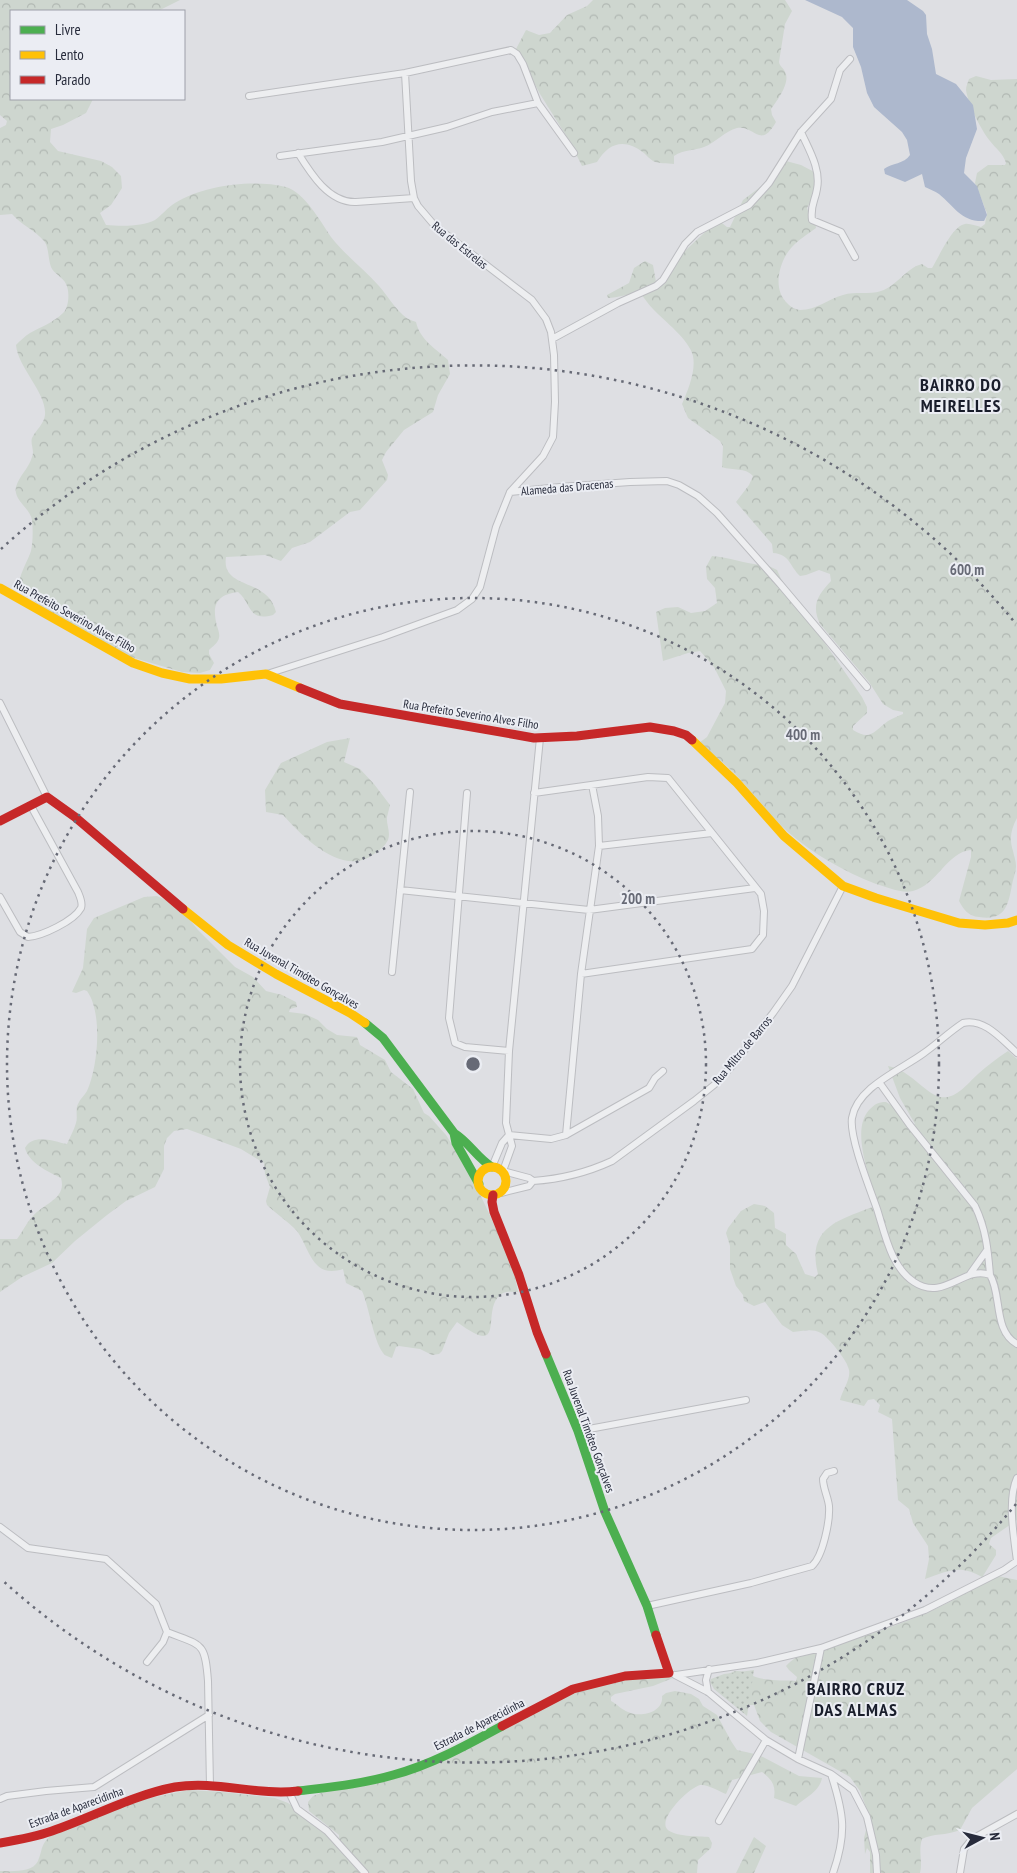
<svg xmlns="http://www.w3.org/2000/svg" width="1017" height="1873" viewBox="0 0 1017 1873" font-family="'PT Sans Narrow',sans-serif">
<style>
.forest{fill:url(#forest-crowns)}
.park{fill:url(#park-dots)}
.water{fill:#adb8cd}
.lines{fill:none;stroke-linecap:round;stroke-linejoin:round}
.street-casing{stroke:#bcbdc1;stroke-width:8}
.street{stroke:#edeef0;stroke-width:6}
.fast{stroke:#4caf50;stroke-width:9}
.slow{stroke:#ffc107;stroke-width:9}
.jam{stroke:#c62828;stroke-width:9}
.ring{fill:none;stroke:#676a76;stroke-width:2.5;stroke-dasharray:2.5 5}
.labels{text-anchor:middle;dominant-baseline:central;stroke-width:4;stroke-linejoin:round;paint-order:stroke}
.street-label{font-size:12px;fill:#272b3b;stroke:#ebedf3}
.district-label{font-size:18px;font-weight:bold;letter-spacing:1px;fill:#191d2b;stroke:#ebedf3}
.centre{fill:#676a76;stroke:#ebedf3;stroke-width:2.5}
.ring-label{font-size:15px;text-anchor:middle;font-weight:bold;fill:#676a76;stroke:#ebedf3;stroke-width:4;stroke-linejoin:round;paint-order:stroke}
</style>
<defs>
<pattern id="forest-crowns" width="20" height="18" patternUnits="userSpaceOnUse" patternTransform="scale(1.25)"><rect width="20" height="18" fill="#ced6cf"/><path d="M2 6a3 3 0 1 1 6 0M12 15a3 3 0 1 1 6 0" fill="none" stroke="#b1b8b3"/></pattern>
<pattern id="park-dots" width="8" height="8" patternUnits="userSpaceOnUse" patternTransform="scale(1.25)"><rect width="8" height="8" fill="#ced6cf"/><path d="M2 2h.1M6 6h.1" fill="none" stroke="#b1b8b3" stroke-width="1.8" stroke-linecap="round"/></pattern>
</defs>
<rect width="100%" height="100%" fill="#dedfe3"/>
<!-- forest -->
<path class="forest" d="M0 0H180L158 11H11V99H93L86 113 63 125 51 129 50 142 58 151 101 161 112 167 121 176 122 188 111 205 100 213 106 225C120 226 142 227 155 220 162 215 168 207 175 203 204 185 254 179 286 187 304 192 321 222 331 237 345 255 364 269 379 286 387 295 394 307 403 315 407 319 411 320 416 322 420 340 435 348 448 360L450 374 438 395 433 412 404 430 386 452 382 460 388 475 387 480 360 510 350 512 310 542 292 548 281 561 265 555 226 557C221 590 268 577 276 612L273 615C247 622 252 603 238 592 215 595 212 606 217 626 218 629 220 634 219 638 218 643 212 647 209 650V654L214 663 210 670 200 673 182 672 124 655 40 606C33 600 24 592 20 583 18 577 29 558 31 551 33 542 33 529 32 520 30 508 13 500 16 487 19 476 29 468 32 457 35 451 30 444 32 438 36 430 44 424 45 415 47 393 18 368 16 345 20 341 25 336 30 333 41 327 54 322 63 313 69 308 70 291 66 284 63 277 54 274 51 267 48 259 49 247 44 241 35 230 21 225 12 214L0 215V128L6 125 7 121 0 115Z
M593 0H785L792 11 785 24 779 62C780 67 783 67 785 72 791 82 777 101 771 109L772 115 776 122C760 150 755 125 737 128 725 131 715 143 704 147 694 151 684 149 674 156V164C667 163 659 164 653 161 650 159 647 156 644 153 625 138 609 142 597 162L582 166 570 142 540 94 516 49 526 30 539 35 550 33 567 15 587 6Z
M976 76 991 80 1017 79V818C1011 829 1009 839 1013 851 1014 856 1016 861 1016 866 1016 872 1013 879 1012 885 1008 906 1005 921 979 917 968 916 964 910 959 901L971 857V850C947 852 937 885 913 891 902 894 887 887 876 884 845 872 813 854 788 832 768 814 753 792 734 773 723 762 711 753 699 743L707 737 725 703 726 691 714 667 700 651 688 653 663 661 656 612 665 608 678 607 691 613 705 611 717 603 715 588 707 579 706 567 712 556C729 557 745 564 762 565L765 564 777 570 782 581 862 697 867 707V713L853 726V730C871 741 873 732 888 721 893 718 898 716 903 714V712L893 710 883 704 869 682 820 624C811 605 818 595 831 581L830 574 819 570 806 575 800 576C790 567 790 554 773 553L772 544 736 502 749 485 753 476C745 467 733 471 722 467L723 446 720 441 688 418 682 404C688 390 696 371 693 356 689 339 664 321 653 309 648 304 645 299 641 294 630 293 619 298 608 298L607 295 629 283 634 268 645 261 653 265 656 282H658L674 261 718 220 727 227H730L743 200 763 185 777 166 786 161 801 165 820 175C822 187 812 198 807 208 809 215 816 220 816 228 808 234 798 240 792 247 779 261 772 289 787 303 791 307 794 309 800 310 817 310 828 299 843 295 855 291 869 295 881 291 897 286 906 268 922 264L928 268H932C939 257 952 226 965 224 969 223 976 226 981 227L985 224 987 213 975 183 977 173 988 165H1005L1006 163C1003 153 996 149 990 141 981 130 968 104 966 90 966 86 968 82 969 79Z
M350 738 344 762 360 769 374 784 390 805C389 809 388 813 387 817 386 824 391 832 388 840 385 846 380 850 374 854 343 878 303 837 283 815L266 812 265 790 281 763 327 742Z
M157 896 168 901 186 915 198 930 235 967 253 977 266 991 282 995 296 1002 297 1007 290 1009 289 1012 305 1014 318 1020 327 1029 337 1035 357 1037 360 1045 385 1060 391 1072 413 1089 424 1113 429 1116 446 1135 470 1173 502 1241 513 1267 518 1292C514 1292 507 1291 503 1293 478 1307 510 1361 457 1322L449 1333 442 1351 439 1354 432 1355 420 1349 399 1346 396 1347 392 1358C391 1358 385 1355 385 1355 374 1345 369 1306 362 1291L346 1283 343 1269C312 1279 310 1249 297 1231 289 1222 276 1214 267 1205L266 1201 270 1187 265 1174 264 1163 241 1149 187 1129 174 1131 167 1138 164 1146V1169L155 1187 126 1201 107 1215 75 1241 52 1263 22 1277 0 1292V1239H17C23 1231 27 1222 33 1216 44 1203 67 1199 61 1178 47 1171 29 1163 25 1148 33 1133 53 1141 67 1144 70 1137 74 1130 76 1123 78 1117 75 1109 78 1104 80 1099 84 1096 87 1091 98 1067 103 1013 87 991L84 990 76 993 72 992 83 968 87 929 94 918 144 897Z
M1008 1051 1017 1059V1520L991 1538 989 1544 996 1550V1555L983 1576 993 1575 1017 1580V1769L972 1808 960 1830C946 1836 933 1833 922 1839 918 1851 923 1862 920 1873H870V1852L867 1848 865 1854 864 1838 868 1822 867 1810 860 1791 850 1777 771 1732 760 1721 754 1705H743L722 1681C737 1661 747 1677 764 1679 775 1681 786 1680 796 1681L797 1677 789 1670 786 1666C800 1650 823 1649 842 1643 871 1635 970 1602 982 1577 960 1564 948 1571 925 1579L929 1559 928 1546 913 1523 909 1509 898 1500 892 1419 878 1412 880 1405 874 1399 868 1400 864 1406 840 1400C842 1391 851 1379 849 1370 848 1361 828 1337 821 1333 812 1328 802 1331 793 1332L782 1325 765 1302 754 1306 744 1301 743 1295 736 1286 730 1269V1246L726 1233 728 1228 741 1211 754 1204 765 1206 774 1213 775 1228 786 1234V1245L796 1254 805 1274 815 1277 818 1274C806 1227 839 1220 875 1206V1198C869 1174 851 1130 869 1110 875 1104 878 1102 886 1102L896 1108 912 1124H915L900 1098 888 1066C904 1069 914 1080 927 1090 949 1108 962 1089 978 1074 987 1066 997 1058 1008 1051Z
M648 1670C656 1671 668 1670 673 1678L653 1686 615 1694 611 1697V1701C617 1704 622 1710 628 1712 641 1718 664 1712 662 1696L666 1693 675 1691 691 1694 699 1699 703 1706 717 1715 731 1741 737 1750 759 1755 799 1776 822 1778C820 1791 805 1798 796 1806L774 1798C776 1785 772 1780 762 1772L732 1780 726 1794C719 1791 707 1784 700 1785 689 1788 658 1818 667 1829 674 1837 699 1836 709 1837L712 1843 711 1848 698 1860 697 1873H0V1871C12 1871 32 1873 38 1861 43 1849 40 1846 50 1836L140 1800 189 1790 222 1792 275 1798 288 1803 332 1835 339 1838V1835L309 1811 308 1802 313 1796 329 1790 381 1782 488 1733 498 1723 515 1720 581 1684Z
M754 1837 766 1846 754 1873H736Z"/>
<!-- park -->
<path class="park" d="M754 1670 747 1716 714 1689 710 1682 711 1679 724 1674Z"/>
<!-- water -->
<path class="water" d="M805 0H907L923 11 926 15 927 34 932 49 936 74 956 84 973 105 977 129 966 158 964 173 977 186 987 215 984 221C961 222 955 207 939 194 935 191 929 189 925 187L922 174 905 182 885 174 884 169C892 163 904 164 910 155L907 140 902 132 874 107 867 93 861 67 853 47V28L842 17Z"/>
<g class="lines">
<!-- street casing -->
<g class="street-casing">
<path id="street" d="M405 73 411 181 414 198 418 206 435 226 532 300 546 319 551 332 554 355 555 402 553 437 543 456 510 492
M249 96 405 73 511 50 517 54 523 64 538 103 574 153
M801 132C809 150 821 169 817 189 815 202 810 205 812 220L841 232 855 257
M298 153C311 174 329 203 356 202L414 198
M280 156 382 142 447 127 492 112 538 103
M552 339 618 303 656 286 663 280 685 244 697 232 749 205 769 183 801 132 831 99 840 70 850 59
M267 674 383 637 457 610 472 599 480 587 496 527 510 492 560 487 630 482 667 481 679 485 698 496 717 513 780 584 867 687
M0 703 47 797
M540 738 509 1051 506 1123 512 1146 503 1171 529 1178 533 1181C562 1179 586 1173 612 1161L694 1101 714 1085 732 1066 773 1013 792 986 843 886
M467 793 449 1018 455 1043 465 1047 509 1051
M534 793 648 777 668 778 761 894 764 911 763 935 752 949 581 974
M599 846 712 833
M400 890 589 910 755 888
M0 897 20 932 28 937C42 936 74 921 81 908 83 903 80 897 78 892L31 806
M392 972 410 792
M1017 1053C1002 1040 985 1018 963 1023 949 1032 937 1044 924 1053 901 1070 857 1087 852 1118 849 1137 870 1189 877 1209 885 1234 891 1267 914 1282 944 1302 964 1265 990 1275 1002 1294 993 1331 1017 1344
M879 1082 909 1124 975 1206C986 1229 988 1250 990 1275
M509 1135 551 1139 566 1135 649 1088 655 1078 663 1071
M566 1135 581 974 599 846 598 816 592 785
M492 1167 502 1143 509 1135
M501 1193 529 1186 533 1181
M970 1274 987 1250
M578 1431 746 1400
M0 1527 28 1548 106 1559 156 1604 167 1632C202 1646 205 1641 208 1681L210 1786
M647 1606 751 1583 812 1566C823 1556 830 1521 829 1506 828 1497 823 1488 823 1479L827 1473 834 1471
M147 1662 163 1642 167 1632
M675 1675 708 1692 766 1740 798 1759 831 1774 853 1790 867 1817 876 1855 877 1873
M676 1675 757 1663 821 1648 925 1610 1004 1570 1017 1561C1014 1537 1007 1500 1017 1478
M708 1692 706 1680 709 1669
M798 1759 821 1648
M831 1774C844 1814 847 1833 833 1873
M289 1792 297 1809 327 1831 365 1873
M0 1799 7 1796 46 1791 94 1787 209 1715
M719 1821 766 1740
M960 1873 964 1849 972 1839 1017 1814"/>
</g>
<!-- street -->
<use href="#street" class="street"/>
<!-- fast -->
<path class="fast" d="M365 1023 383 1038 454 1133C469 1142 477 1158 492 1167
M454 1133 456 1143 479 1184
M546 1354 578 1431 605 1512 647 1606 656 1635
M298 1791C330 1787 362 1784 393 1775 431 1765 467 1745 502 1726"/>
<!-- slow -->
<path class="slow" d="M0 588 133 663 162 673 190 679H221L266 674 300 688
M692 740 737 783 784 836 843 886 876 898 959 923 985 925 1008 923 1017 920
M183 909 228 945 276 974 350 1013 365 1023
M478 1181a14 14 0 1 1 28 0a14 14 0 1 1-28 0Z"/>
<!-- jam -->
<path class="jam" d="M300 688 340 704 534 738 577 736 650 727 674 731 686 735 692 740
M0 821 47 797 75 817 183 909
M493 1195 492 1202 494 1212 519 1275 537 1332 546 1354
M502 1726 573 1689 625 1676 669 1673 656 1635
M0 1843C18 1840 35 1837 52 1831 93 1817 133 1795 175 1787 216 1780 257 1796 298 1791"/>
</g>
<!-- distance rings -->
<g class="ring">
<circle cx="473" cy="1064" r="233"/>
<circle cx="473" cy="1064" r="466"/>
<path d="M1016 1504A699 699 0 0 1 1 1579M1 549A699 699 0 0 1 1016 624"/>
</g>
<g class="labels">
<!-- street labels -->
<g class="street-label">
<text transform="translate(460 245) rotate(39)">Rua das Estrelas</text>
<text transform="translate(567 487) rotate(-5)">Alameda das Dracenas</text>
<text transform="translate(75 616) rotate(29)">Rua Prefeito Severino Alves Filho</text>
<text transform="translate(471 714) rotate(9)">Rua Prefeito Severino Alves Filho</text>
<text transform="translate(302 973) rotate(30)">Rua Juvenal Timóteo Gonçalves</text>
<text transform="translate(742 1050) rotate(-50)">Rua Miltro de Barros</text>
<text transform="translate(589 1431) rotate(70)">Rua Juvenal Timóteo Gonçalves</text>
<text transform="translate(479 1724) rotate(-27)">Estrada de Aparecidinha</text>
<text transform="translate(76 1807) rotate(-20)">Estrada de Aparecidinha</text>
</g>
<!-- district labels -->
<g class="district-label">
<text x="961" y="384">BAIRRO DO<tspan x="961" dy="21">MEIRELLES</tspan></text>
<text x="856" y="1688">BAIRRO CRUZ<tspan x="856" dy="21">DAS ALMAS</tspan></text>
</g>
</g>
<circle cx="473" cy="1064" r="8" class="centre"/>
<g class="ring-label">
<text x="967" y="575">600 m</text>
<text x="803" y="740">400 m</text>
<text x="638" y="904">200 m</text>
</g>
<!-- legend -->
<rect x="10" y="10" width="175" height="90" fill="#ebedf3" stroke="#9d9fa9"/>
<rect x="20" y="26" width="25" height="8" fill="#4caf50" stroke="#9d9fa9"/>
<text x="55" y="35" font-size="15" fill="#272b3b">Livre</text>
<rect x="20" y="51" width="25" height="8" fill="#ffc107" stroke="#9d9fa9"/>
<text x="55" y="60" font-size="15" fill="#272b3b">Lento</text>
<rect x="20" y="76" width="25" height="8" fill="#c62828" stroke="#9d9fa9"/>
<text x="55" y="85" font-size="15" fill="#272b3b">Parado</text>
<!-- north arrow -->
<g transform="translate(982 1838) rotate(83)" stroke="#ebedf3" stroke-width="4" paint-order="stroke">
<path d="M0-4L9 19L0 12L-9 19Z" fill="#272b3b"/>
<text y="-8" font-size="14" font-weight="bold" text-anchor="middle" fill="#272b3b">N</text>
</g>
</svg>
